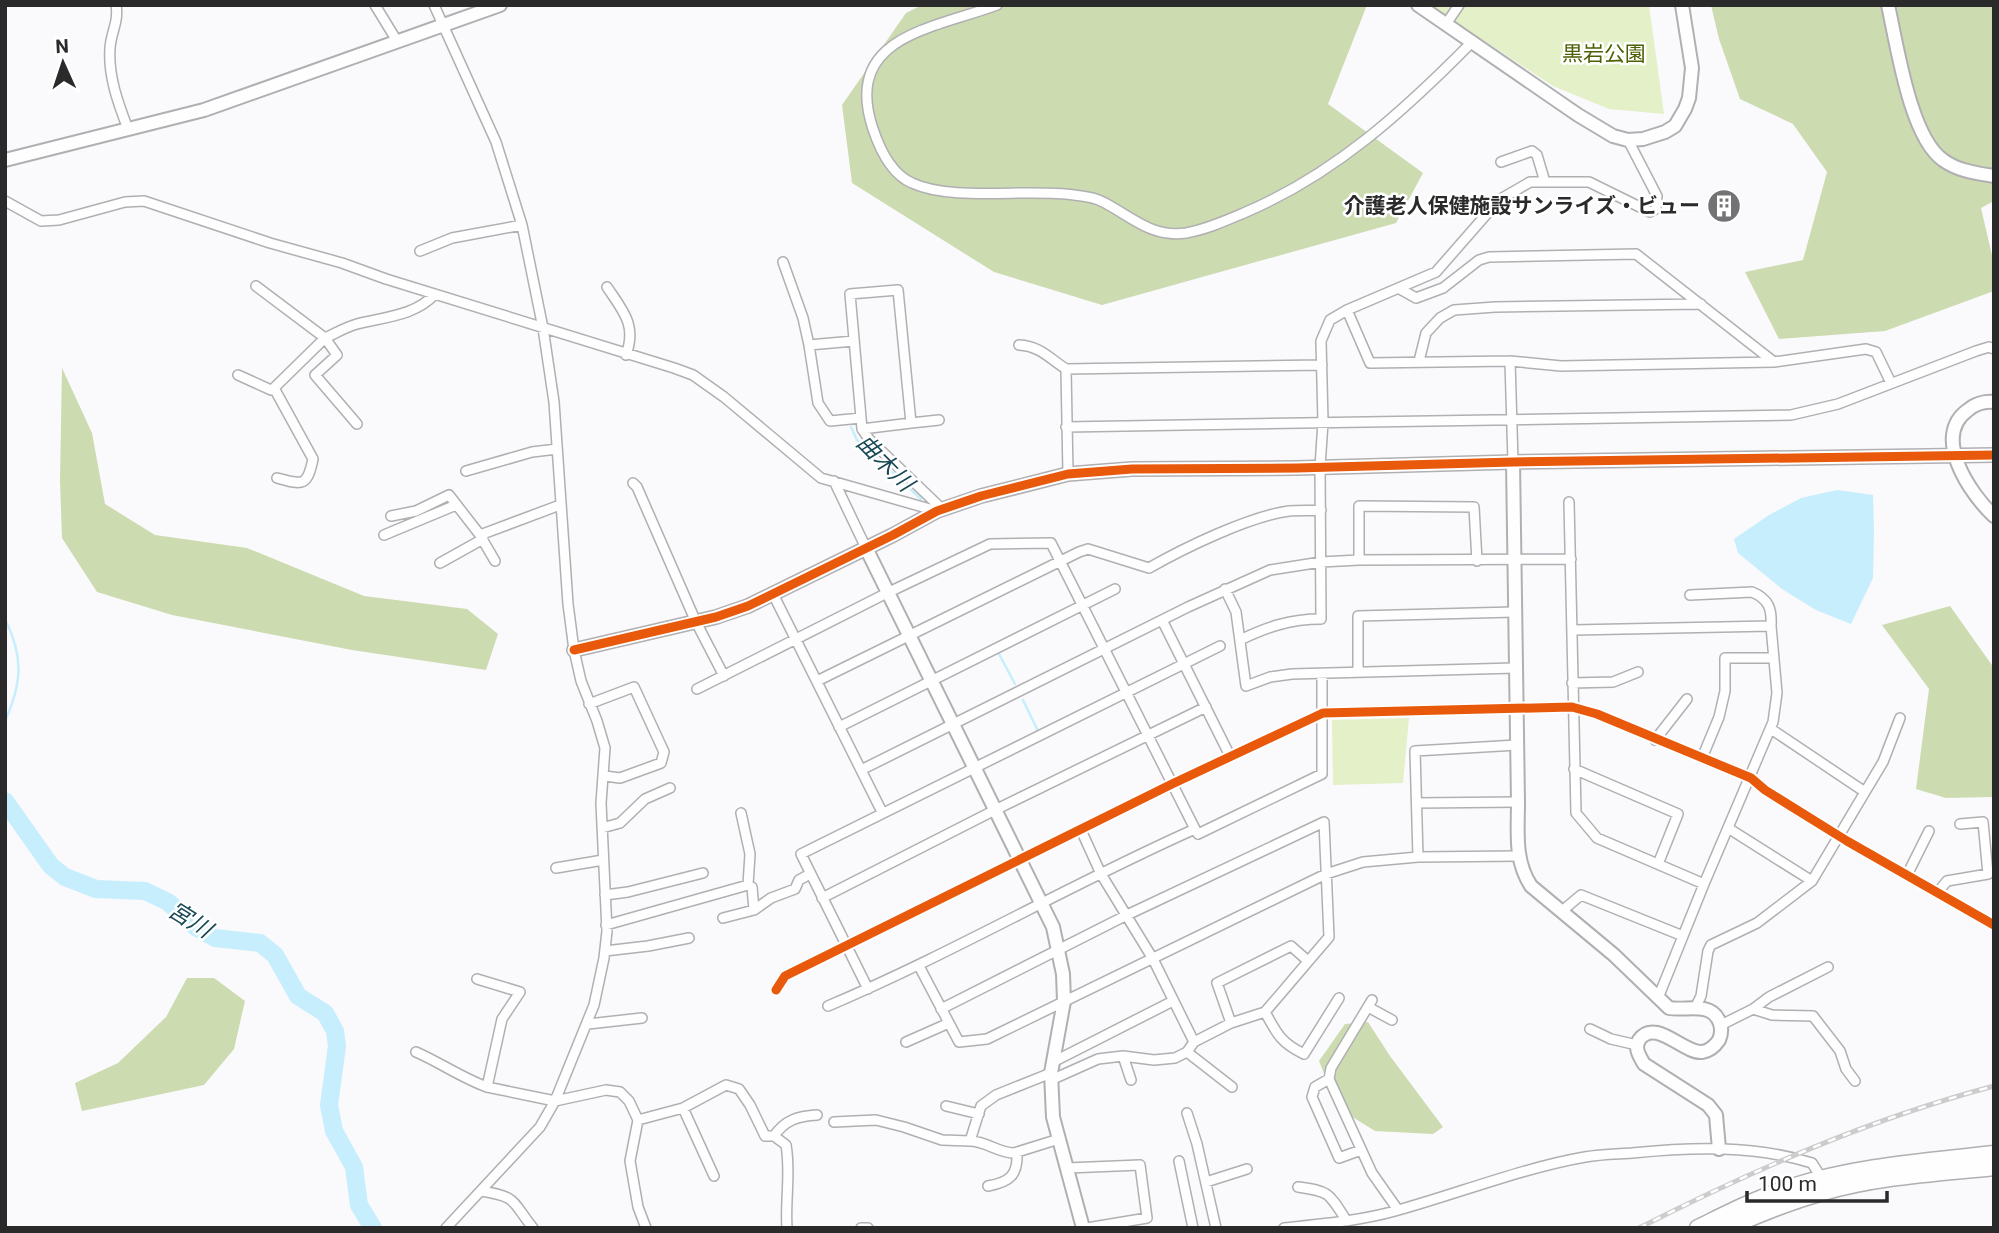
<svg xmlns="http://www.w3.org/2000/svg" width="1999" height="1233" viewBox="0 0 1999 1233" font-family="Roboto,'Noto Sans JP',sans-serif">
<style>
.green{fill:#e3f0c8}
.forest{fill:#cddbb1}
.water{fill:#c6eefd}
.lines{fill:none;stroke-linecap:round;stroke-linejoin:round}
.stream{stroke:#c6eefd;stroke-width:2.5}
.river{stroke:#c6eefd;stroke-width:18}
.street-casing{stroke:#b0afb2;stroke-width:12}
.secondary-casing{stroke:#b0afb2;stroke-width:16}
.highway-casing{stroke:#b0afb2;stroke-width:19}
.street{stroke:#fefeff;stroke-width:9}
.secondary{stroke:#fefeff;stroke-width:12}
.highway{stroke:#fefeff;stroke-width:16}
.rail-casing{stroke:#cccccd;stroke-width:5}
.rail{stroke:#fff;stroke-width:2.5;stroke-dasharray:8;stroke-linecap:butt}
.cycleway-casing{stroke:#fff;stroke-width:13}
.cycleway{stroke:#e8590c;stroke-width:9}
.labels{text-anchor:middle;dominant-baseline:central;stroke-width:5;stroke-linejoin:round;paint-order:stroke}
.park-label{font-size:21px;fill:#4b6104;stroke:#fff}
.poi-label{font-size:21px;font-weight:bold;fill:#2a2a2b;stroke:#fff;text-anchor:end}
.water-label{font-size:23px;font-style:italic;fill:#194956;stroke:#fff}
</style>
<rect width="100%" height="100%" fill="#faf9fc"/>
<!-- green -->
<path class="green" d="M1430 5H1649L1664 114 1609 109 1553 86Z
M1409 718 1403 783 1333 785 1332 720Z"/>
<!-- forest -->
<path class="forest" d="M922 5H1367L1328 104 1423 173 1396 223 1102 305 994 272 852 183 842 105 906 13Z
M1711 5H1994V201L1981 208 1994 264V291L1885 331 1779 339 1745 272 1803 260 1827 172 1793 124 1740 99 1719 39Z
M62 368 92 433 105 504 155 535 247 548 364 596 467 609 498 634 486 670 352 650 172 615 97 592 62 538 60 480Z
M1950 606 1994 668V797L1946 798 1916 789 1929 689 1882 625Z
M187 978H214L245 1001 234 1049 204 1085 82 1111 75 1083 118 1063 166 1017Z
M1368 1022 1390 1056 1443 1127 1433 1134 1375 1131 1338 1108 1319 1061 1345 1024Z"/>
<!-- water -->
<path class="water" d="M1837 490 1873 495 1874 530 1873 578 1851 624 1816 610 1782 589 1738 553 1734 539 1769 515 1801 498Z"/>
<g class="lines">
<!-- stream -->
<path class="stream" d="M5 320V321
M851 427 857 440 921 499
M5 619C24 657 22 683 5 721
M999 654 1015 684
M1023 700 1038 731
M5 759V768"/>
<!-- river -->
<path class="river" d="M5 801 51 866 65 877 96 889 145 891 168 902 197 928 215 938 260 943 275 955 298 996 325 1013 335 1031 337 1046 329 1105 334 1131 354 1167 359 1205 373 1228"/>
<!-- street casing -->
<g class="street-casing">
<path id="street" d="M116 5C119 22 111 32 110 48 108 76 118 103 128 129
M375 5 397 41
M434 5 496 142 522 225 543 328 554 402 568 604 574 650 581 681 597 721 605 748 601 803 607 931 604 958 594 1005 555 1101 540 1127 446 1228
M997 5C933 29 842 36 873 129 880 150 891 174 912 183 953 202 1028 188 1074 195 1084 196 1097 198 1105 203 1133 218 1153 238 1186 233 1208 229 1227 220 1246 212 1335 174 1404 111 1472 42
M1446 24 1459 5
M1501 162 1532 151 1537 155 1545 182
M5 201 41 221 59 220 125 202 144 201 270 243 342 263 386 279 674 368 693 375 724 397 821 478 937 511
M420 251 452 238 522 225
M783 262 803 318 809 345
M256 286 325 338 274 388 313 459C307 487 303 485 277 478
M607 287C623 311 637 325 626 355
M1400 289 1416 298 1443 288 1479 260 1489 257 1636 254 1774 362
M1347 310 1370 363 1510 361 1561 366 1774 362 1866 349 1876 352 1891 383
M854 341 809 345 818 403 830 421 861 418
M1019 345C1040 346 1049 358 1066 369
M1419 361 1426 333 1440 318 1454 310 1495 307 1701 304
M1510 361 1513 462
M238 375 271 390 274 388
M911 423 939 420
M357 424 315 375 337 355 325 338C336 333 346 327 357 324 384 317 415 316 435 294
M1066 427 1791 415 1838 404 1976 351 1989 347 1994 349
M862 429 911 423 898 290 850 294 862 429 869 439 942 509
M466 471 532 452 557 449
M1068 474 1066 369 1322 365
M834 481 866 548
M633 483 637 487 696 622 724 676
M1569 502 1576 813 1597 838 1704 884
M391 516 416 511 449 495 480 535 560 505
M384 535 456 505
M481 537 495 561
M1359 560V506L1474 507 1477 561
M440 563 483 539
M1225 589 1236 612 1246 686 1270 677 1292 674 1515 668
M773 594 882 812
M1690 595 1752 592C1769 599 1772 609 1771 626
M1162 620 1230 756
M1573 630 1771 626 1777 693 1773 722 1704 884 1658 998
M1240 640C1267 627 1290 619 1321 619L1320 467 1323 422 1321 341 1330 320 1347 310 1436 272 1499 200 1530 182H1589L1650 212 1656 209 1657 196 1628 140
M1358 671V616L1514 612
M817 681 1079 552 1088 549 1149 568C1184 548 1250 516 1289 511 1299 510 1311 511 1321 510
M1572 683 1613 682 1638 672
M697 689 887 593 990 544 1051 543 1195 829
M589 704 634 687 664 752 661 763 620 778 605 776
M839 727 1115 589
M1655 740 1687 699
M1702 758 1719 717 1725 691V658H1774
M1574 769 1678 814 1658 864
M861 770 1188 607 1270 570 1321 562 1359 560 1571 559
M1865 792 1883 762 1900 718
M1417 803 1518 802
M741 813 750 854 748 885
M602 828 620 823 645 799 670 788
M1728 828 1812 881
M1081 830 1101 874 1153 959 1194 1042
M1418 857 1415 751 1517 745
M556 868 603 860
M1907 875 1929 831
M1937 893 1947 881 1988 874 1983 822 1960 824
M605 895 628 892 703 873
M822 898 995 810 1206 707
M1562 911 1581 895 1683 936
M723 918 754 910 771 898 795 889 799 880 810 874
M606 925 748 885 752 887 754 910
M605 951 648 946 689 938
M919 966 959 1042 987 1039 1326 874 1363 862 1418 857 1519 856
M477 979 520 992 502 1019 487 1087 555 1101 606 1090 620 1092 629 1101 638 1120 630 1161 638 1207 646 1228
M868 989 801 854 1220 646
M776 990 785 976 1172 784 1323 713 1572 707 1597 714 1751 778 1765 790 1847 841 1994 925
M1372 1000 1331 1068 1329 1079 1372 1173 1398 1210
M828 1006C953 953 1071 884 1195 829L1198 834 1322 774V674
M1368 1007 1392 1020
M1695 1008 1701 996 1708 951 1711 945 1757 923 1812 881 1865 792 1771 729
M941 1009 1127 915 1324 822 1329 937 1265 1012 1231 1023 1194 1042 1187 1052 1175 1058 1154 1060 1123 1056 1098 1059 1051 1080
M1753 1009 1772 1015 1813 1016 1840 1051 1846 1069 1855 1081
M1265 1012C1277 1034 1281 1043 1304 1054L1339 998
M1231 1023 1217 983 1291 946 1308 961
M588 1024 642 1018
M1721 1025 1753 1009 1769 997 1828 967
M1590 1029 1611 1039 1637 1045
M906 1042 949 1023
M416 1052C441 1063 462 1078 487 1087
M1187 1052 1232 1087
M1123 1056 1131 1080
M1053 1062 1173 1001
M1329 1079 1315 1087 1312 1097 1339 1158 1361 1150
M946 1106 979 1114
M683 1108 714 1176
M1187 1113 1197 1144 1216 1228
M638 1120 683 1108 726 1085 739 1089 750 1105 765 1136H774L786 1145C791 1173 785 1200 787 1228
M834 1122 876 1120 904 1127 942 1140 970 1141 981 1106 996 1095 1051 1073
M774 1136C785 1120 798 1116 817 1115
M970 1141C986 1141 998 1153 1014 1153L1059 1139
M1179 1161 1193 1228
M1067 1168 1140 1165 1147 1218 1087 1228
M1206 1182 1247 1169
M988 1186C1010 1182 1018 1175 1017 1153
M1298 1187C1329 1191 1329 1193 1346 1220
M481 1191C519 1197 511 1201 533 1228
M861 1228H868
M1284 1228C1321 1224 1359 1221 1395 1211 1457 1194 1522 1168 1585 1157 1600 1154 1617 1154 1632 1153 1692 1147 1754 1145 1812 1163L1822 1179"/>
</g>
<!-- secondary casing -->
<g class="secondary-casing">
<path id="secondary" d="M1418 5 1578 115 1613 136 1628 140 1643 139 1665 132 1675 126 1685 109 1689 98 1692 68 1682 5
M1888 5C1897 45 1910 137 1943 160 1958 171 1976 173 1994 176
M5 160 204 110 500 5
M1994 402C1985 401 1975 404 1968 410 1931 436 1970 494 1994 516
M1513 462 1518 802C1518 832 1514 860 1531 886L1614 955 1669 1008C1685 1011 1709 1002 1718 1019 1722 1026 1722 1033 1719 1040 1715 1046 1709 1051 1702 1052 1684 1054 1655 1017 1639 1040 1634 1049 1640 1057 1644 1064L1708 1105 1716 1115 1719 1149
M866 548 1053 927 1063 974 1064 1001 1051 1073 1053 1117 1083 1228
M574 650 716 617 748 606 893 535 937 511 981 496 1068 474 1132 469 1297 468 1513 462 1994 455"/>
</g>
<!-- highway casing -->
<g class="highway-casing">
<path id="highway" d="M1698 1228C1729 1213 1760 1197 1792 1187 1858 1166 1926 1162 1994 1154
M1727 1228C1758 1214 1790 1201 1823 1192 1878 1176 1937 1173 1994 1167"/>
</g>
<!-- street -->
<use href="#street" class="street"/>
<!-- secondary -->
<use href="#secondary" class="secondary"/>
<!-- highway -->
<use href="#highway" class="highway"/>
<!-- rail casing -->
<g class="rail-casing">
<path id="rail" d="M1639 1228C1753 1170 1870 1119 1994 1086"/>
</g>
<!-- rail -->
<use href="#rail" class="rail"/>
<!-- cycleway casing -->
<g class="cycleway-casing">
<path id="cycleway" d="M574 650 716 617 748 606 893 535 937 511 981 496 1068 474 1132 469 1297 468 1513 462 1994 455
M776 990 785 976 1172 784 1323 713 1572 707 1597 714 1751 778 1765 790 1847 841 1994 925"/>
</g>
<!-- cycleway -->
<use href="#cycleway" class="cycleway"/>
</g>
<!-- icons -->
<defs>
<g id="building-disc" transform="scale(1.75)"><circle r="9.5" fill="#737274" stroke="#fff"/><path d="M-4-6H4V6H1V3H-1V6H-4ZM-2.5-4.3h1.7v1.8h-1.7ZM.8-4.3h1.7v1.8H.8ZM-2.5-1h1.7V.8h-1.7ZM.8-1h1.7V.8H.8Z" fill="#fff"/></g>
</defs>
<g fill-rule="evenodd">
<use href="#building-disc" x="1724" y="206"/>
</g>
<g class="labels">
<!-- park labels -->
<g class="park-label">
<text x="1604" y="54">黒岩公園</text>
</g>
<!-- poi labels -->
<g class="poi-label">
<text x="1700" y="206">介護老人保健施設サンライズ・ビュー</text>
</g>
<!-- water labels -->
<g class="water-label">
<text transform="translate(885 463) rotate(45)">曲木川</text>
<text transform="translate(190 920) rotate(32)">宮川</text>
</g>
</g>
<!-- border -->
<rect width="1999" height="1233" fill="none" stroke="#2a2a2b" stroke-width="14"/>
<!-- north arrow -->
<g transform="translate(63 63) rotate(357)" stroke="#ffffff" stroke-width="5" paint-order="stroke">
<path d="M0-5L12 26L0 18L-12 26Z" fill="#2a2a2b"/>
<text y="-10" font-size="19" font-weight="bold" text-anchor="middle" fill="#2a2a2b">N</text>
</g>
<!-- scale -->
<path d="M1747 1191v10h140v-10" fill="none" stroke="#2a2a2b" stroke-width="3.5"/>
<text x="1758" y="1191" font-size="21" fill="#2a2a2b" stroke="#ffffff" stroke-width="5" paint-order="stroke">100 m</text>
</svg>
